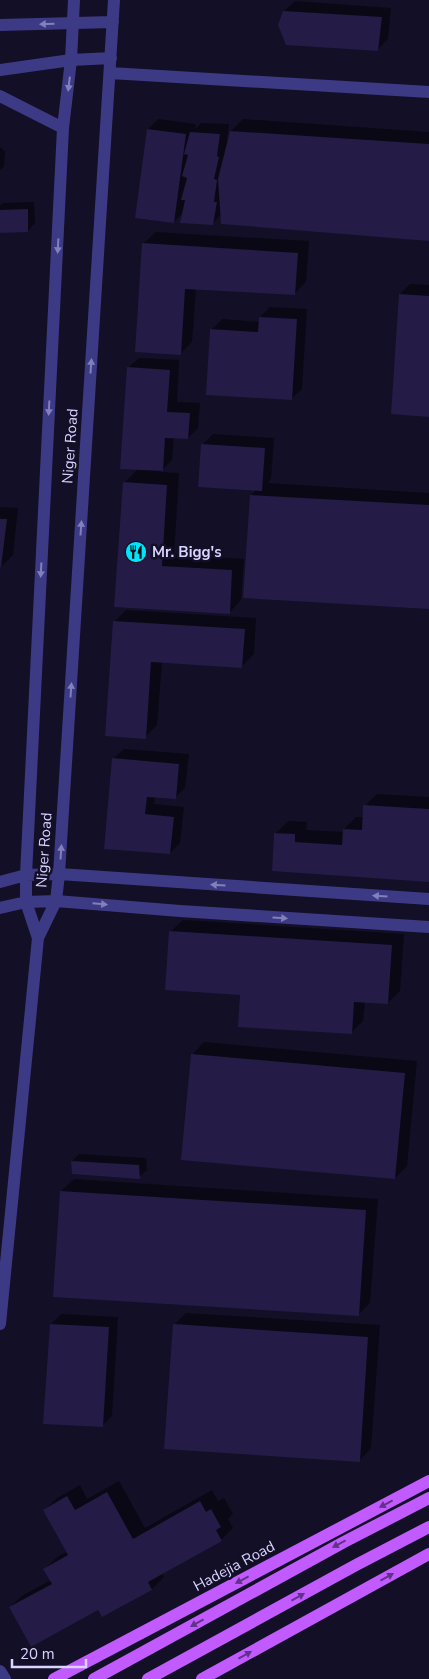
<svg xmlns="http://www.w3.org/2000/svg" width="429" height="1679" viewBox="0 0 429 1679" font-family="'Nunito Sans',sans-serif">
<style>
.shadow{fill:#0007}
.building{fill:#241b47}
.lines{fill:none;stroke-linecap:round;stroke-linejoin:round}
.minor{stroke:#3d3a85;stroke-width:12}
.major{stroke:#c25bff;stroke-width:12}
.oneway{fill:#837fbc}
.oneway2{fill:#623188}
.labels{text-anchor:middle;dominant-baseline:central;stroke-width:5;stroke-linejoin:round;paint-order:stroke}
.street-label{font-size:15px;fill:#d9d4ff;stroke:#130f26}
.poi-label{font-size:15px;font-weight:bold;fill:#d9d4ff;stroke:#130f26;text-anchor:start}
</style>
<rect width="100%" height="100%" fill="#130f26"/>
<!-- shadow -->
<path class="shadow" d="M295 1 391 8 388 39 378 49 284 11Z
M158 119 196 124 195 129 201 123 229 124 227 139 229 140 231 131 243 119 429 132V239L221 215 212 224 184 212 174 222 148 129Z
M0 147 5 151 4 166 0 170Z
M34 202 35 223 28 231 0 232V206L3 203Z
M156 232 309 241 306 282 294 294 196 288 192 342 180 354 143 244Z
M410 284 429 285V416L400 294Z
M270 307 307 309 302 389 291 399 212 329 222 319 260 322V317Z
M139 358 179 360 177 402 200 403 198 428 188 438 174 437 172 460 160 472 179 473 174 554 244 559 241 600 229 613 116 606 124 483 138 469 128 368Z
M213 434 274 438 271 479 268 483 429 493V608L251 495 257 489 203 444Z
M0 507 18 508 13 555 1 567Z
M126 610 256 618 254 654 242 666 162 662 157 725 145 737 114 622Z
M124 749 189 754 185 788 175 798 155 796 154 804 184 807 180 843 170 853 105 848 113 759Z
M377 794 429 797V880L273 870 275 834 288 821 307 822 306 830 344 832V829L356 817H364L365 806Z
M183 920 404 934 400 991 388 1003 365 1001 363 1021 351 1033 170 932Z
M204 1042 417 1061 407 1166 395 1178 192 1055Z
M79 1154 146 1158 147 1170 139 1177 72 1161Z
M74 1179 378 1199 370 1303 358 1315 61 1191Z
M186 1313 380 1325 371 1448 359 1461 174 1325Z
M61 1314 118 1317 112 1416 102 1426 51 1324Z
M119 1481 145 1528 212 1490 218 1501 224 1498 233 1514 228 1519 233 1528 221 1540 162 1573 164 1577 152 1589 103 1616 99 1608 10 1607 23 1595 51 1580 45 1569 57 1557 68 1551 45 1510 57 1498 80 1485 87 1499Z"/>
<!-- building -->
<path class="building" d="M283 11 382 17 378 51 286 45 278 25Z
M147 129 186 134 174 223 135 218Z
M230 131 429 144V241L221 224 218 179Z
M190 132 220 134 217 156 219 157 214 179 217 180 214 202H217L213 225 180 223 185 200H181L187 178 182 176 188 155 184 154Z
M28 209V232L0 233V210Z
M142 243 298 253 295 295 185 289 181 355 135 352Z
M399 294 429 296V417L391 414Z
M259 317 297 319 292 400 206 395 210 329 258 332Z
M127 367 170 370 167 412 190 413 188 439 165 438 163 471 120 469Z
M201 444 265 448 262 491 198 487Z
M123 482 167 485 162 566 232 570 230 614 114 607Z
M250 495 429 505V609L243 598Z
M0 519H7L1 567H0Z
M113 621 245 629 242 668 151 662 146 739 105 736Z
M112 758 179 764 176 799 147 797 145 814 174 817 170 854 104 849Z
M363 805 429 809V882L272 871 274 833 295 834V842L342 845 343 829 362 830Z
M169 931 392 945 388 1004 354 1002 352 1034 238 1027 240 995 165 990Z
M191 1054 405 1073 395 1179 181 1160Z
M71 1161 139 1165 140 1179 72 1174Z
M60 1191 366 1210 359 1316 53 1297Z
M50 1324 109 1327 103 1427 43 1424Z
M173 1324 368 1337 360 1462 164 1449Z
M107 1492 133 1539 200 1501 206 1512 211 1509 221 1527 216 1530 222 1541 148 1582 152 1590 102 1617 98 1610 31 1647 9 1607 52 1584 43 1569 68 1555 43 1510 67 1496 75 1510Z"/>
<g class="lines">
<!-- minor -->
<path class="minor" d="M0 25 113 22
M0 70 71 60 111 58
M110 73 429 92
M0 96 63 128
M0 882 26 875 59 874 429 899
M0 908 26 902 56 901 180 911 429 927
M38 938 26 902V875L63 128 71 60 74 0
M0 1324 38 938 56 901 59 874 114 0
M0 1671 5 1679"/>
<!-- major -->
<path class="major" d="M54 1679 429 1481
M94 1679 344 1542 429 1498
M148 1679 356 1565 429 1527
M202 1679 429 1554"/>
</g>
<!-- one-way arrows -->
<defs><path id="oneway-solid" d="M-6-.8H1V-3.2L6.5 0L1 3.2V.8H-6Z" transform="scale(1.25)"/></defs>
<g class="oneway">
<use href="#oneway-solid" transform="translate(47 24) rotate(178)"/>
<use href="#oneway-solid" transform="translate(69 84) rotate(97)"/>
<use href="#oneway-solid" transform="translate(58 246) rotate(93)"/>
<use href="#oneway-solid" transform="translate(91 366) rotate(-86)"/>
<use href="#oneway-solid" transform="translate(49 408) rotate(93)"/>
<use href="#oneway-solid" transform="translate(81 528) rotate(-86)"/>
<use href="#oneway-solid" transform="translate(41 570) rotate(93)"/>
<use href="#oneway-solid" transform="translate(71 690) rotate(-86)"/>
<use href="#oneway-solid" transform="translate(61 852) rotate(-86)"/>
<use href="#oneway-solid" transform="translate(218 885) rotate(-176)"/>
<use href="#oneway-solid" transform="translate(380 896) rotate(-176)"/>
<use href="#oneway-solid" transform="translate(100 904) rotate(5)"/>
<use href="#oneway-solid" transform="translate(280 918) rotate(4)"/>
</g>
<g class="oneway2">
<use href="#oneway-solid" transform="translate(386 1504) rotate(152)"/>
<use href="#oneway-solid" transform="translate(339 1544) rotate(152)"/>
<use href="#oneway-solid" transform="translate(387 1577) rotate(-29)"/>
<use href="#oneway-solid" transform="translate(242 1580) rotate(152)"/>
<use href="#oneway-solid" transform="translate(298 1597) rotate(-29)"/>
<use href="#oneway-solid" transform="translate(197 1623) rotate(151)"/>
<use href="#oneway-solid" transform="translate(245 1655) rotate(-29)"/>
</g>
<!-- icons -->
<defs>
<g id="restaurant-disc" transform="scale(1.125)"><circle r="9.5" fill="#00e5ff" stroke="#130f26"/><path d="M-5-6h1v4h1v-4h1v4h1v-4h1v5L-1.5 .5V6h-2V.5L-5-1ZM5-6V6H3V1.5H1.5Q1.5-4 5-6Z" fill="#111"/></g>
</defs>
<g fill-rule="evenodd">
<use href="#restaurant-disc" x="136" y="552"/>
</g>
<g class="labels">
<!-- street labels -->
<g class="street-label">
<text transform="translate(70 446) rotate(-86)">Niger Road</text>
<text transform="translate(44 850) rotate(-86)">Niger Road</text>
<text transform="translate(234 1566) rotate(-28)">Hadejia Road</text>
</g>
<!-- poi labels -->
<g class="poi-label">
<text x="152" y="552">Mr. Bigg's</text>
</g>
</g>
<!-- scale -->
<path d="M12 1659v8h74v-8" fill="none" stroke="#d9d4ff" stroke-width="2.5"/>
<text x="20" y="1659" font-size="15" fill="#d9d4ff" stroke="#130f26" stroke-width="4" paint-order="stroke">20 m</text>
</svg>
